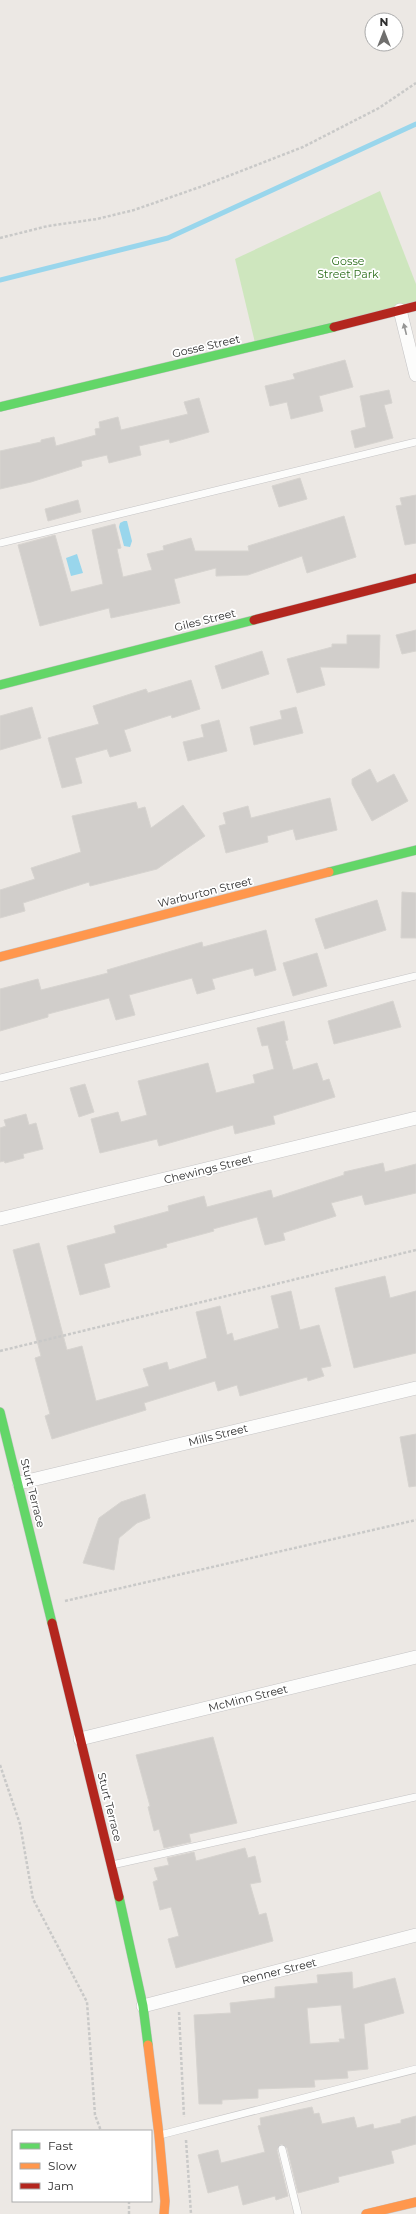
<svg xmlns="http://www.w3.org/2000/svg" width="416" height="2214" viewBox="0 0 416 2214" font-family="Montserrat,sans-serif">
<style>
.green{fill:#cee6be}
.water{fill:#99d6ec}
.lines{fill:none;stroke-linecap:round;stroke-linejoin:round}
.stream{stroke:#99d6ec;stroke-width:5}
.building{fill:#d1cecb;stroke:#d7d4d0;fill-rule:evenodd}
.lane-casing{stroke:#c5c4c5;stroke-width:8}
.street-casing{stroke:#c5c4c5;stroke-width:14}
.fast-casing{stroke:#c5c4c5;stroke-width:10}
.slow-casing{stroke:#c5c4c5;stroke-width:10}
.jam-casing{stroke:#c5c4c5;stroke-width:10}
.path{stroke:#c9c9c8;stroke-width:2.5;stroke-dasharray:3 2;stroke-linecap:butt}
.lane{stroke:#fcfcfb;stroke-width:7}
.street{stroke:#fcfcfb;stroke-width:13}
.fast{stroke:#63d668;stroke-width:9}
.slow{stroke:#ff974d;stroke-width:9}
.jam{stroke:#b3261e;stroke-width:9}
.oneway{fill:#959594}
.labels{text-anchor:middle;dominant-baseline:central;stroke-width:3.5;stroke-linejoin:round;paint-order:stroke}
.park-label{font-size:11px;fill:#2c6e1b;stroke:#fff}
.street-label{font-size:11px;fill:#2e2e2e;stroke:#fff}
</style>
<rect width="100%" height="100%" fill="#ece8e4"/>
<!-- green -->
<path class="green" d="M380 191 416 284V306L256 347 235 259Z"/>
<!-- water -->
<path class="water" d="M124 521H127L132 541 130 547 124 546 119 527 120 523Z
M77 554 83 573 71 576 66 558Z"/>
<g class="lines">
<!-- stream -->
<path class="stream" d="M0 280 168 238 416 124"/>
</g>
<!-- building -->
<path class="building" d="M345 360 353 387 319 396 323 411 291 419 287 402 270 406 265 386 295 379 293 374Z
M389 390 392 403 384 405 393 438 355 448 351 431 366 427 360 396Z
M199 398 209 432 170 443 169 439 139 446 141 455 109 463 107 455 81 461 82 466 31 482 0 489V451L41 442V440L54 437 56 446 96 435 95 429 100 428 99 422 118 417 121 430 188 414 184 402Z
M300 478 307 499 279 507 272 486Z
M416 495V543L405 545 396 506 402 505 400 498Z
M78 500 81 512 48 521 45 509Z
M344 516 356 557 307 573 302 556 248 575 216 576V568L174 579 180 603 111 618 109 608 40 626 18 545 55 535 71 592 103 584 92 530 115 524 121 548 117 549 123 577 152 570 147 554 164 550 163 546 191 538 195 551H249L248 546Z
M416 630V651L402 654 396 635Z
M347 635H380L379 668 320 667 325 685 297 693 287 659 332 647V644H347Z
M262 651 269 674 222 689 215 666Z
M191 680 200 709 172 718 171 715 124 730 131 751 110 757 107 749 75 758 82 783 62 788 48 738 99 724 93 706 146 689 148 693Z
M32 707 41 738 0 750V716Z
M296 707 303 733 254 745 250 727 282 719 280 711Z
M219 720 227 751 188 761 183 742 204 737 201 725Z
M370 769 377 783 394 774 408 801 372 821 352 784V779Z
M330 798 337 830 296 840 293 829 267 836 268 842 226 853 219 826 226 824 223 813 248 806 251 818Z
M136 802 138 809 145 807 151 828 183 805 205 836 157 869 90 886 89 882 23 903 25 911 0 918V890L35 879 31 868 81 852 72 816Z
M402 892 416 893V938H401Z
M377 900 386 930 325 949 315 919Z
M266 930 276 970 255 976 253 968 212 979 215 989 197 994 192 978 129 995 135 1015 116 1020 109 998 48 1014V1017L0 1031V989L38 979 41 990 108 973 107 970 202 942 203 947Z
M317 953 327 986 293 996 283 963Z
M393 1001 401 1027 334 1044 328 1021Z
M284 1021 288 1040 285 1041 293 1070 317 1063 323 1081 329 1079 335 1097 273 1116 275 1124 235 1134 233 1125 159 1146 157 1139 100 1153 91 1119 118 1112 121 1122 147 1115 138 1081 208 1063 216 1093 255 1083 253 1075 274 1069 268 1045 262 1046 257 1028Z
M85 1084 94 1112 79 1117 70 1088Z
M26 1114 29 1125 36 1123 43 1149 23 1154 24 1158 5 1163 4 1161 0 1162V1128L6 1126 4 1120Z
M383 1163 385 1172 416 1164V1193L365 1205 362 1195 331 1203 336 1216 283 1233 285 1240 265 1245 257 1217 213 1229 214 1231 166 1244 167 1247 104 1264 110 1287 80 1295 67 1246 116 1233 114 1226 169 1211 168 1206 204 1196 207 1207 271 1190 273 1198 344 1175V1172Z
M39 1243 67 1350 82 1346 96 1401 149 1386 143 1369 167 1362 169 1370 207 1358 196 1312 220 1306 227 1335 232 1333 234 1341 279 1328 271 1296 291 1291 300 1330 319 1325 331 1366 321 1368 324 1376 308 1381 307 1377 240 1396 237 1385 218 1391 215 1381 144 1403 146 1410 52 1439 45 1416 50 1414 35 1358 41 1356 13 1250Z
M385 1276 390 1298 416 1291V1353L354 1368 335 1288Z
M416 1434V1486L409 1487 400 1437Z
M145 1494 150 1518 137 1523 119 1538 114 1570 83 1563 99 1518 121 1502Z
M213 1737 237 1823 189 1834 191 1842 164 1848 159 1829 154 1831 148 1807 150 1806 136 1755Z
M245 1848 248 1858 255 1856 261 1882 250 1884 259 1915 266 1913 273 1941 176 1968 168 1939 179 1936 171 1907 160 1910 153 1882 158 1880 154 1868 169 1865 167 1858 194 1852 196 1861Z
M352 1972 353 1989 395 1978 404 2013 364 2024 368 2069 347 2071 348 2078 314 2080 315 2087 258 2089V2098L222 2100V2104H199L194 2015 231 2013 230 2003 275 1998V1987L318 1983 317 1975ZM341 2005 345 2039H339L340 2042 310 2044 307 2008Z
M312 2107 314 2114 319 2113 322 2124 354 2117 357 2128 373 2124 374 2129 401 2123V2120L416 2116V2144L391 2151 394 2163 338 2177 339 2182 298 2193 287 2148 281 2144 277 2150 288 2196 276 2200 275 2196 243 2205 238 2185 208 2193 198 2155 218 2150 221 2163 265 2152 258 2126 261 2125 260 2118Z"/>
<g class="lines">
<!-- lane casing -->
<g class="lane-casing">
<path id="lane" d="M0 543 416 442
M0 1078 416 976
M112 1865 416 1797
M160 2135 416 2069
M282 2149 298 2214"/>
</g>
<!-- street casing -->
<g class="street-casing">
<path id="street" d="M400 310 416 375
M0 1219 416 1118
M19 1483 416 1388
M80 1739 416 1657
M143 2006 416 1935"/>
</g>
<!-- fast casing -->
<g class="fast-casing">
<path id="fast" d="M0 407 334 327
M0 685 254 620
M329 872 416 850
M0 1412 52 1623
M119 1897 143 2006 148 2045"/>
</g>
<!-- slow casing -->
<g class="slow-casing">
<path id="slow" d="M0 957 329 872
M148 2045 159 2135 165 2201 164 2214
M366 2214 416 2202"/>
</g>
<!-- jam casing -->
<g class="jam-casing">
<path id="jam" d="M334 327 416 306
M254 620 416 578
M52 1623 119 1897"/>
</g>
<!-- path -->
<path class="path" d="M0 238 48 226 97 219 134 210 200 187 303 147 379 108 416 83
M0 1351 416 1250
M65 1601 416 1520
M0 1765 20 1824 33 1899 87 2002 95 2115 101 2131
M179 2012 184 2117
M186 2140 191 2214
M129 2214V2201"/>
<!-- lane -->
<use href="#lane" class="lane"/>
<!-- street -->
<use href="#street" class="street"/>
<!-- fast -->
<use href="#fast" class="fast"/>
<!-- slow -->
<use href="#slow" class="slow"/>
<!-- jam -->
<use href="#jam" class="jam"/>
</g>
<!-- one-way arrows -->
<defs><path id="oneway-solid" d="M-6-.8H1V-3.2L6.5 0L1 3.2V.8H-6Z"/></defs>
<use class="oneway" href="#oneway-solid" transform="translate(405 329) rotate(-104)"/>
<g class="labels">
<!-- park labels -->
<g class="park-label">
<text x="348" y="261">Gosse<tspan x="348" dy="13">Street Park</tspan></text>
</g>
<!-- street labels -->
<g class="street-label">
<text transform="translate(206 346) rotate(-13)">Gosse Street</text>
<text transform="translate(205 620) rotate(-14)">Giles Street</text>
<text transform="translate(205 892) rotate(-14)">Warburton Street</text>
<text transform="translate(208 1169) rotate(-14)">Chewings Street</text>
<text transform="translate(218 1435) rotate(-14)">Mills Street</text>
<text transform="translate(33 1493) rotate(76)">Sturt Terrace</text>
<text transform="translate(248 1698) rotate(-14)">McMinn Street</text>
<text transform="translate(110 1807) rotate(76)">Sturt Terrace</text>
<text transform="translate(279 1971) rotate(-14)">Renner Street</text>
</g>
</g>
<!-- legend -->
<rect x="12" y="2130" width="140" height="72" fill="#ffffff" stroke="#ababab"/>
<rect x="20" y="2143" width="20" height="6" fill="#63d668" stroke="#ababab"/>
<text x="48" y="2150" font-size="12" fill="#2e2e2e">Fast</text>
<rect x="20" y="2163" width="20" height="6" fill="#ff974d" stroke="#ababab"/>
<text x="48" y="2170" font-size="12" fill="#2e2e2e">Slow</text>
<rect x="20" y="2183" width="20" height="6" fill="#b3261e" stroke="#ababab"/>
<text x="48" y="2190" font-size="12" fill="#2e2e2e">Jam</text>
<!-- north arrow -->
<g transform="translate(384 32)"><circle r="19" fill="#ffffff" stroke="#ababab"/>
<path d="M0-3L7 15L0 10L-7 15Z" fill="#706f6e"/>
<text y="-6" font-size="11" font-weight="bold" text-anchor="middle" fill="#2e2e2e">N</text>
</g>
</svg>
